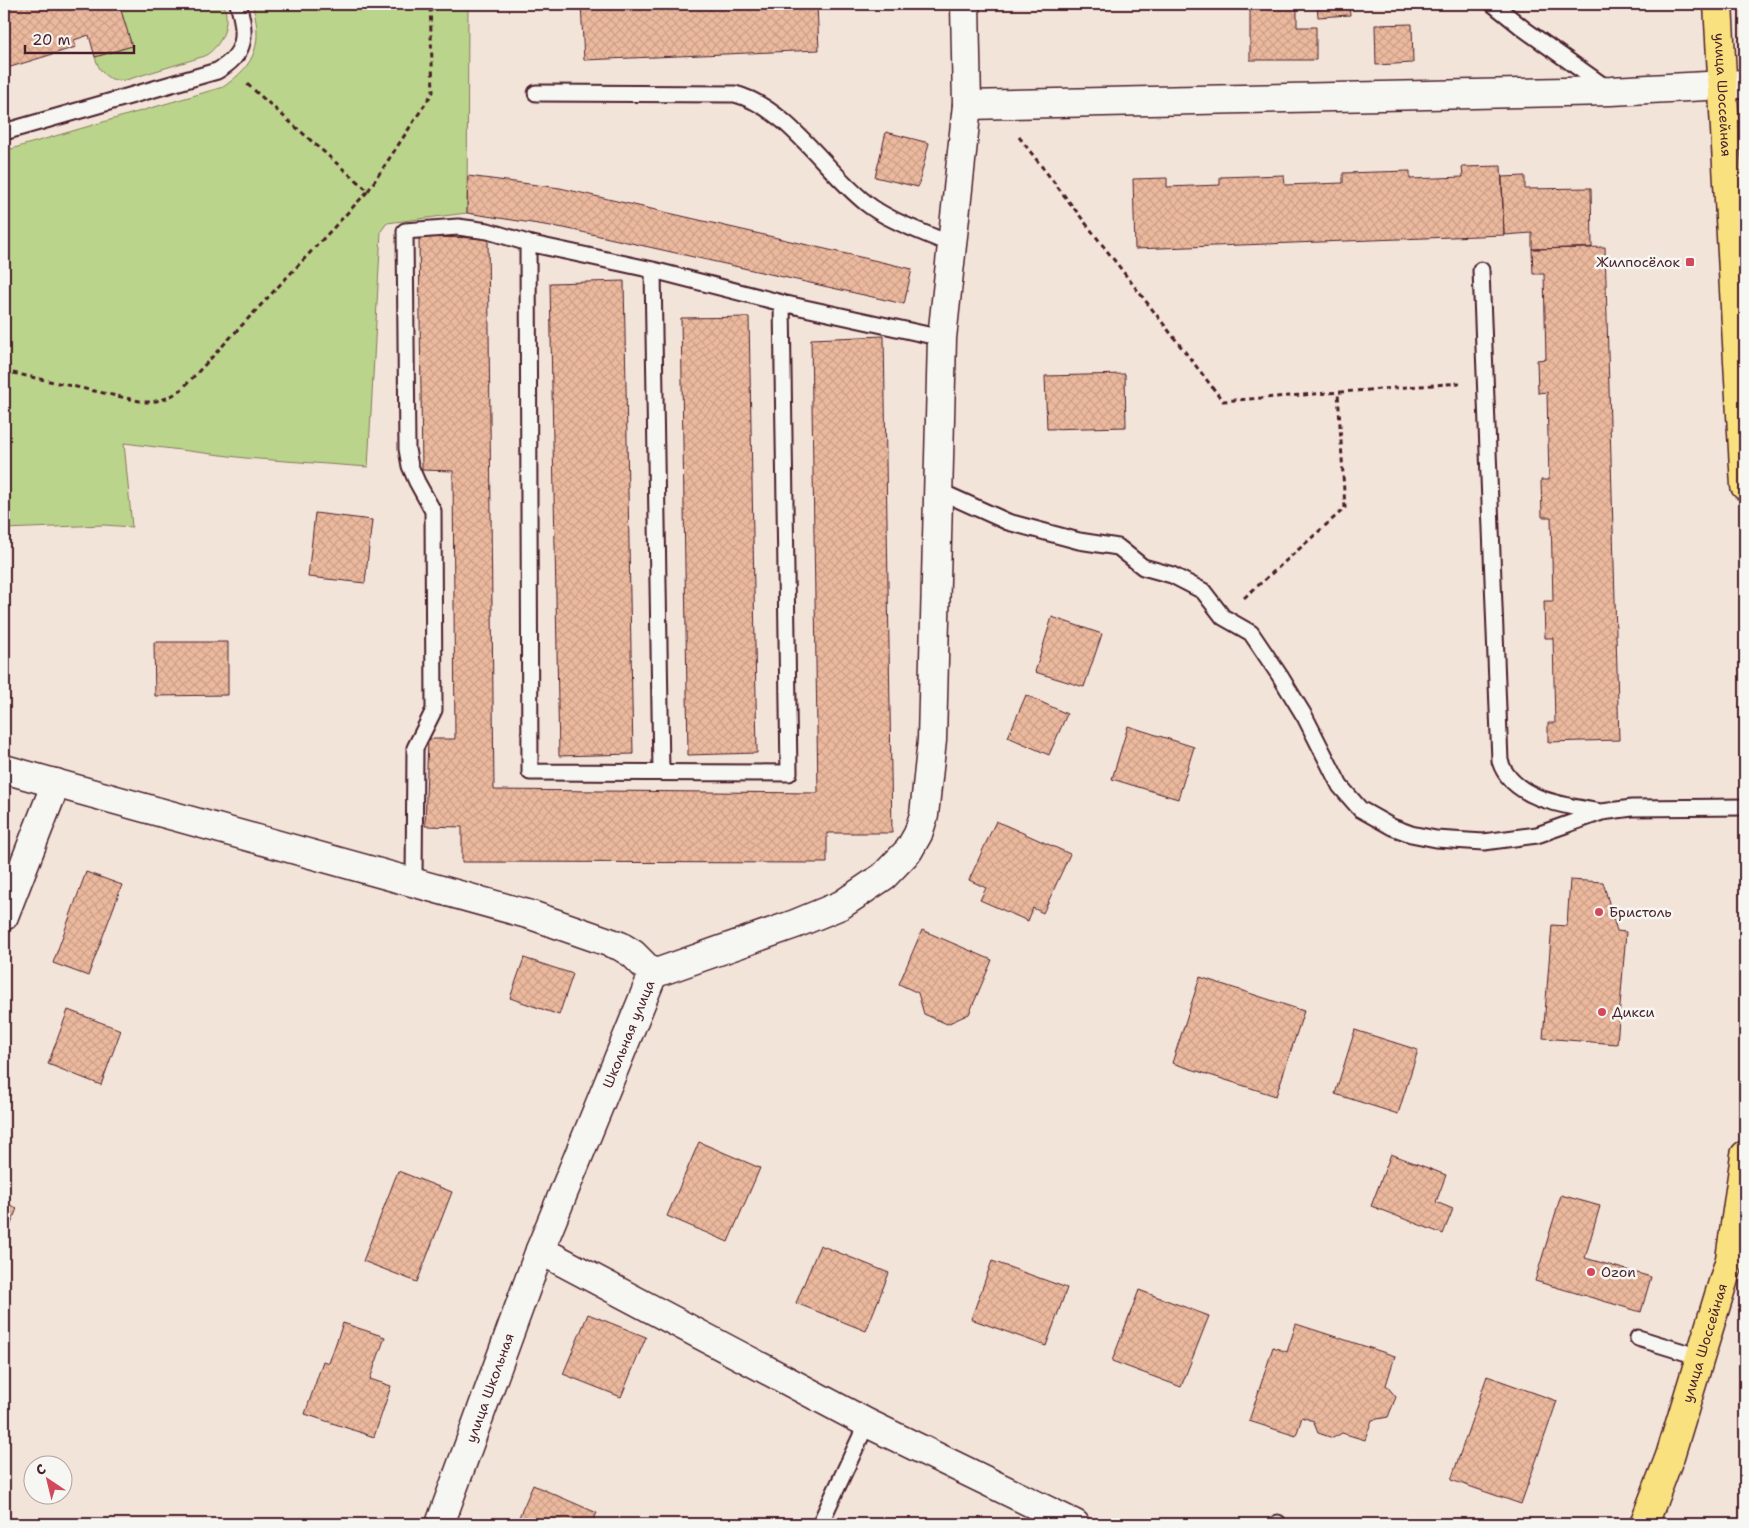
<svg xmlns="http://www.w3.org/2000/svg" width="1749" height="1528" viewBox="0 0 1749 1528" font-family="'Shantell Sans',sans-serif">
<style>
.grass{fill:#bbd48b;stroke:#827a5b}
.building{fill:url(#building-cross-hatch);stroke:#4a1f2b}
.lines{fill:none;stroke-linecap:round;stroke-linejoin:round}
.lane-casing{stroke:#4a1f2b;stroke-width:19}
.street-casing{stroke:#4a1f2b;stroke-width:31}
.primary-casing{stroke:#4a1f2b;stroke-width:31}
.path{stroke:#4a1f2b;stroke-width:3;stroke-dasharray:5 4;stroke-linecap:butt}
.lane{stroke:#f6f6f2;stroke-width:15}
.street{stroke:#f6f6f2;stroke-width:28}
.primary{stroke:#fae180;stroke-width:28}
.poi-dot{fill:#d1495b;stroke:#f6f6f2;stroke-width:2}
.labels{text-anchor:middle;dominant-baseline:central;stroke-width:5;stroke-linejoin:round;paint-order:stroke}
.street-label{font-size:14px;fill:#4a1f2b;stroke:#f6f6f2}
.poi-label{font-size:14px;fill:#4a1f2b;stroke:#f6f6f2;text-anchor:start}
</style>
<defs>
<pattern id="building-cross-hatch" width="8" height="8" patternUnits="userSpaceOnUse" patternTransform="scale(1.25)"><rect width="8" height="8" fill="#ecb99e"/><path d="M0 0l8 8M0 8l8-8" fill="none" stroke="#cc9f88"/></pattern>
</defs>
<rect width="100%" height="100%" fill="#f3e4d9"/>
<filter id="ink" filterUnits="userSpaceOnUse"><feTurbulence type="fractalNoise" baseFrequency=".02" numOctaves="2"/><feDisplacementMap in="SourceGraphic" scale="10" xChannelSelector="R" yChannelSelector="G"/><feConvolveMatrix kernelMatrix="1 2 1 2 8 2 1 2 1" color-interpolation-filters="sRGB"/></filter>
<g filter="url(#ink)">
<!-- grass -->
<path class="grass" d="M119 4H224C230 25 223 44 205 56L126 80C107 82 100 73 95 57L131 46Z
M252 4H468L467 213 387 223 381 231 368 467 245 458 124 443 132 527 104 525 4 529V151L223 87C257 64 263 42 252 4Z"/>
<!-- building -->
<path class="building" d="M4 4H119L132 46 95 57 89 35 74 40 76 47 4 69Z
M581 4H817L819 50 584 60Z
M1250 4H1297V27H1316V60H1250Z
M1317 4H1349L1350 15 1318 17Z
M1412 24 1413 63 1376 65 1375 25Z
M886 132 929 143 918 187 875 177Z
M1501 166 1504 235 1135 249 1133 179 1167 178V187L1220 185V177L1284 175 1285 185 1343 183V173L1410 171V179L1463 177 1462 167Z
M468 176 560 188 912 269 904 304 564 228 467 213Z
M1525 176V189L1591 188 1592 248 1532 249V233L1504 235 1502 177Z
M419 237 488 238 494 790 818 793 811 339 884 336 892 833H827V863L462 862V827L425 826 428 739H455L453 471 422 470Z
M1605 247 1619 740 1548 742V723H1555L1553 638H1545L1544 601H1553L1551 517H1542L1541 480H1549L1547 392 1538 393 1537 360 1546 359 1544 274H1533L1532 249Z
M624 281 633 754 559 756 550 283Z
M749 317 757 753 688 755 681 318Z
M1125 374 1126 427 1047 429 1045 376Z
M315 513 372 520 365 583 308 577Z
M1052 617 1102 634 1084 687 1035 672Z
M4 638 9 684 4 685Z
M154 642H228V695L155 696Z
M1026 695 1067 714 1049 755 1008 737Z
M1128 726 1194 747 1178 799 1112 779Z
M996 821 1070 854 1043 913 1033 908 1028 921 980 900 986 888 969 880Z
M86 872 122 885 88 976 53 963Z
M1570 880 1603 882 1617 931 1626 932 1617 1044 1543 1038 1552 925 1567 926Z
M922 930 992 960 969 1014 947 1024 924 1014 918 993 899 984Z
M524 958 573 974 559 1015 510 998Z
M1200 977 1304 1011 1276 1096 1172 1063Z
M68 1010 121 1030 101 1085 48 1064Z
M1355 1030 1418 1050 1398 1114 1335 1094Z
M699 1142 760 1168 728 1242 667 1216Z
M1391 1154 1446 1175 1436 1202 1453 1209 1443 1234 1371 1206Z
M398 1171 452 1192 417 1282 363 1261Z
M1561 1195 1600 1206 1585 1258 1651 1277 1641 1312 1535 1281Z
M4 1203 17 1208 4 1243Z
M820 1245 889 1273 866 1331 796 1303Z
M992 1261 1067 1288 1046 1346 971 1319Z
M1139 1290 1209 1316 1181 1387 1112 1361Z
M588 1314 646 1337 621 1397 563 1374Z
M343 1323 385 1337 370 1379 391 1386 374 1437 305 1414 323 1361 329 1363Z
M1296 1324 1395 1356 1386 1385 1396 1397 1388 1417 1372 1420 1365 1440 1342 1433 1333 1438 1318 1433 1313 1421 1302 1417 1296 1436 1249 1421 1273 1347 1287 1352Z
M1487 1376 1557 1401 1521 1504 1451 1480Z
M533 1485 597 1513 591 1524H516Z"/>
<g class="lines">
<!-- lane casing -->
<g class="lane-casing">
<path id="lane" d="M1493 4 1524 29 1608 89
M536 93 735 94C788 108 824 170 866 203 890 222 924 232 952 245
M4 132 217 71C247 54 247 34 238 4
M528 243 530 772 789 773 782 303
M653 270 661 772
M1481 270 1500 761C1512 800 1567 806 1601 812
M937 490 1008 522 1079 541 1118 547 1143 567 1172 575 1203 591 1223 617 1251 633 1280 676 1305 717 1340 786 1360 809 1392 827 1411 834 1436 839 1484 842 1537 835 1602 812 1632 808 1745 807
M414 883 415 748 434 710 433 511 417 482 410 466 407 449 405 231 458 227 488 231 528 243 653 270 782 303 942 338
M1638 1338 1700 1357
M820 1524 867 1423
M1277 1524 1278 1523"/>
</g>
<!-- street casing -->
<g class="street-casing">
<g id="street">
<path d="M965 4 967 105 1611 91 1745 84"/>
<path d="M4 769 531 915 620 946 633 954 653 974"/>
<path d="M4 916 56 783"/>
<path d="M653 974 795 924 841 905 884 876 909 850 918 834 924 815 932 740 942 338 967 105"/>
<path d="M540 1250 867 1423 1075 1524"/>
<path id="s1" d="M440 1524 540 1250 653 974"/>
</g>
</g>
<!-- primary casing -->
<g class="primary-casing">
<g id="primary">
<path id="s2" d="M1718 4 1745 486"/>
<path id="s3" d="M1644 1524 1670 1456 1730 1259 1745 1155"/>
</g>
</g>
<!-- path -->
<path class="path" d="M1019 137 1223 401 1460 383
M368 191 433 92 430 4
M4 371 144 402C159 402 170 398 182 389L368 191 246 83
M1244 598 1345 508 1338 392"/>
<!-- lane -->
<use href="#lane" class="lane"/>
<!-- street -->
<use href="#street" class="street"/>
<!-- primary -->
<use href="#primary" class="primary"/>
</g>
</g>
<!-- markers -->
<g class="poi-dot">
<rect x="1685" y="257" width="10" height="10" rx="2.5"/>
<circle cx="1599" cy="912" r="5"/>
<circle cx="1602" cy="1012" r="5"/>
<circle cx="1591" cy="1272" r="5"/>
</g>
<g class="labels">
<!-- street labels -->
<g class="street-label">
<text stroke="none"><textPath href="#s2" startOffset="91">улица Шоссейная</textPath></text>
<text stroke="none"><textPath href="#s1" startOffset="525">Школьная улица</textPath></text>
<text stroke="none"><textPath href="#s3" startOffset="191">улица Шоссейная</textPath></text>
<text stroke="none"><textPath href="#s1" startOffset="145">улица Школьная</textPath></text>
</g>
<!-- poi labels -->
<g class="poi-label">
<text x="1680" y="262" text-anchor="end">Жилпосёлок</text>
<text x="1609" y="912">Бристоль</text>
<text x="1612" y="1012">Дикси</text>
<text x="1601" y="1272">Ozon</text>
</g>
</g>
<!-- margin -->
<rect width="1749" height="1528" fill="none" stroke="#f6f6f2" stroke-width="20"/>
<rect x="10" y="10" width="1729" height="1508" fill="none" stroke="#4a1f2b" stroke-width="2" filter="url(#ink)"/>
<!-- north arrow -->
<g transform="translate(48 1480) rotate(325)"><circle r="24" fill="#f6f6f2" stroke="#b1a0a2"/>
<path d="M0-4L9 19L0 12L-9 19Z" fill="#d1495b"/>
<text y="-8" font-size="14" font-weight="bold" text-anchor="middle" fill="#4a1f2b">С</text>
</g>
<!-- scale -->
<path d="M25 45v8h109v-8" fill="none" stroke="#4a1f2b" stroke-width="2.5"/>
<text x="32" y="45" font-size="15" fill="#4a1f2b" stroke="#f6f6f2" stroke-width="4" paint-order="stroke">20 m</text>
</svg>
